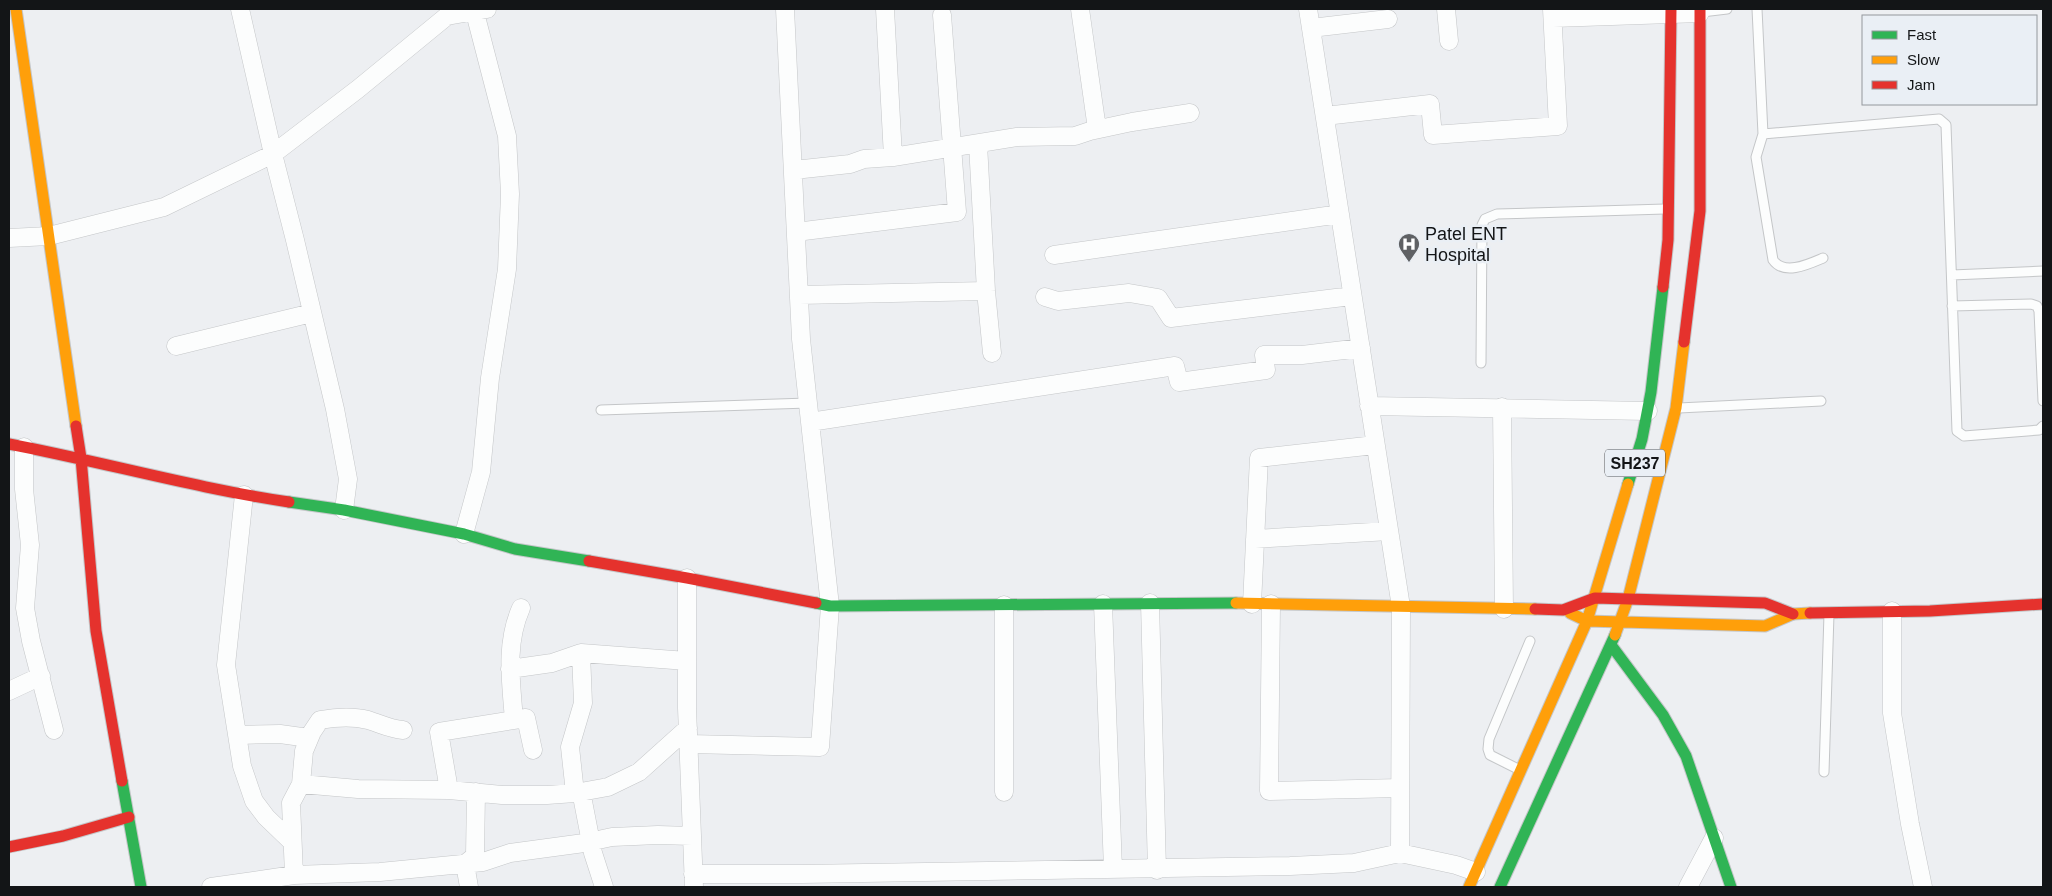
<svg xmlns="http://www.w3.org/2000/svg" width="2052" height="896" viewBox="0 0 2052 896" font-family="Helvetica,sans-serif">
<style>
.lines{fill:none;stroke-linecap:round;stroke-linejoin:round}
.lane-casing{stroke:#c4c6c8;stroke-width:11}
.street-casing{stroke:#c4c6c8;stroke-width:19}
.fast-casing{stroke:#c4c6c8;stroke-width:13}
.slow-casing{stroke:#c4c6c8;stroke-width:13}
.jam-casing{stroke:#c4c6c8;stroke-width:13}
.lane{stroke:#fcfdfd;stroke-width:9}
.street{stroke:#fcfdfd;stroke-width:18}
.fast{stroke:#30b455;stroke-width:11}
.slow{stroke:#ff9f0a;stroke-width:11}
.jam{stroke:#e5322d;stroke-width:11}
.labels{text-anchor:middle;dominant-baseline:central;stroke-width:5;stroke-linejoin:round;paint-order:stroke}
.shield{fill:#eaeff5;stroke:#54565a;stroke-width:1}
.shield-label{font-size:16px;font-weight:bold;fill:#131517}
.poi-label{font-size:18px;fill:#131517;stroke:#eaeff5;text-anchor:start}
</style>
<rect width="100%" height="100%" fill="#edeff2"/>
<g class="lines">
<!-- lane casing -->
<g class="lane-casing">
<path id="lane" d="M1757 9 1763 134 1939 119 1946 125 1957 431 1964 436 2039 430 2043 426
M1702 12 1727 9
M1763 134 1756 157 1773 260C1784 276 1809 264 1823 258
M1952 275 2043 271
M1952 306 2031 304 2037 306 2039 311 2043 401
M1481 363 1482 225 1485 219 1497 214 1665 209
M1679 408 1821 401
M601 410 808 403
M1518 769 1490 755 1488 749 1489 739 1530 641
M1824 772 1829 614"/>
</g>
<!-- street casing -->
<g class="street-casing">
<path id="street" d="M240 9 273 154 295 240 335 409 348 479 344 510
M885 9 893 157
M1080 9 1097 129
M1308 9 1401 607 1400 853
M1446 9 1449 41
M1553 18 1700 13
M1311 28 1388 19
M1325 116 1430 104 1433 135 1558 126 1552 9
M978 144 986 291 992 353
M794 170 850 164 864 159 893 157 1017 137 1075 136 1090 131 1132 122 1190 113
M796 232 957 212 942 15
M9 238 49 236 164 207 273 154 358 89 447 16 487 9
M1054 255 1340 214
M799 295 986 291
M1045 297 1058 301 1129 293 1158 298 1171 318 1352 296
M176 346 312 313
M1369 406 1648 411
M1502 407 1504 609
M810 422 1175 366 1179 382 1266 370 1264 355H1302L1361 348
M24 447V489L30 545 25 608 31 641 54 730
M244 495 226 665 242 766 254 801 266 817 292 842
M464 534 481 472 490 378 507 269 510 194 507 136 474 9
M1255 539 1389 531
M687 578V708L694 887
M1150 603 1157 870
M1103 604 1113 869
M1252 604 1259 458 1375 445
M1271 604 1269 791 1400 788
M1004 605V792
M1892 611V713L1910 824 1923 887
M510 669 552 663 581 653 687 661
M9 691 41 676
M514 720C511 681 505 644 521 608
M238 735 280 734 309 738
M689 744 820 747 830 606 801 339 785 9
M301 784 358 789 449 790 502 795H547L575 793 608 787 639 772 688 728
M449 790 439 732 526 718 533 750
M581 791 593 853 604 887
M575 793 570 747 583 703 581 653
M693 874H802L1290 866 1354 863 1400 853 1456 865 1476 872
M294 875 291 803 301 784 304 751 312 732 320 720C337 717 352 716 368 720 381 724 390 729 403 730
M211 887 294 875 380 872 483 862 510 853 584 843 612 837 658 835 692 836
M469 887 465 864 475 856 476 792
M1688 887 1714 838"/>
</g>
<!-- fast casing -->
<g class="fast-casing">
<path id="fast" d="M1628 484 1642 439 1651 392 1663 287
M289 502 344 510 464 534 515 549 589 561
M816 603 830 606 1236 603
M1611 645 1663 715 1686 756 1731 887
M122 781 141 887
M1500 887 1615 635"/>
</g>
<!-- slow casing -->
<g class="slow-casing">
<path id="slow" d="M16 9 76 426
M1236 603 1535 609
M1570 613 1587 621 1765 626 1793 614 1810 613
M1615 635 1628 599 1676 408 1684 342
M1469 887 1587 621 1628 484"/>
</g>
<!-- jam casing -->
<g class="jam-casing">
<path id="jam" d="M1663 287 1668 240 1671 9
M1684 342 1700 211V9
M76 426 81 458 96 631 122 781
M9 444C103 462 195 488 289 502
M589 561 687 578 816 603
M1535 609 1563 610 1595 598 1765 603 1793 614
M1810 613 1930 611 2043 604
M9 847 63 836 129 817"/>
</g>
<!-- lane -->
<use href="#lane" class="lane"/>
<!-- street -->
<use href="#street" class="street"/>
<!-- fast -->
<use href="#fast" class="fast"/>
<!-- slow -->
<use href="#slow" class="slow"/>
<!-- jam -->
<use href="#jam" class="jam"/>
</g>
<!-- icons -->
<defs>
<g id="hospital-pin" transform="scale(1.125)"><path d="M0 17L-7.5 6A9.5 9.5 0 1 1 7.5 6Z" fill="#5f6164" stroke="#eaeff5"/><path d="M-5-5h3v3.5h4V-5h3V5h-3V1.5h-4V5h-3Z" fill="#fff"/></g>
</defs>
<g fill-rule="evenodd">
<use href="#hospital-pin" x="1409" y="244"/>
</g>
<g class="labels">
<!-- shield labels -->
<rect class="shield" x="1605" y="449.5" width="60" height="27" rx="4"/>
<g class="shield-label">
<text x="1635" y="463">SH237</text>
</g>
<!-- poi labels -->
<g class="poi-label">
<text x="1425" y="234">Patel ENT<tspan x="1425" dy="21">Hospital</tspan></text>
</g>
</g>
<!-- border -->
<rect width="2052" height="896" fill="none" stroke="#131517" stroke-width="20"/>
<!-- legend -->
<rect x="1862" y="15" width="175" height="90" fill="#eaeff5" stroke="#94989c"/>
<rect x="1872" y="31" width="25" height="8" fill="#30b455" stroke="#94989c"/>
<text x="1907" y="40" font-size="15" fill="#131517">Fast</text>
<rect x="1872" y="56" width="25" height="8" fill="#ff9f0a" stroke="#94989c"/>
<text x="1907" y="65" font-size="15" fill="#131517">Slow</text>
<rect x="1872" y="81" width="25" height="8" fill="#e5322d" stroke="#94989c"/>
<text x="1907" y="90" font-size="15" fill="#131517">Jam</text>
</svg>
